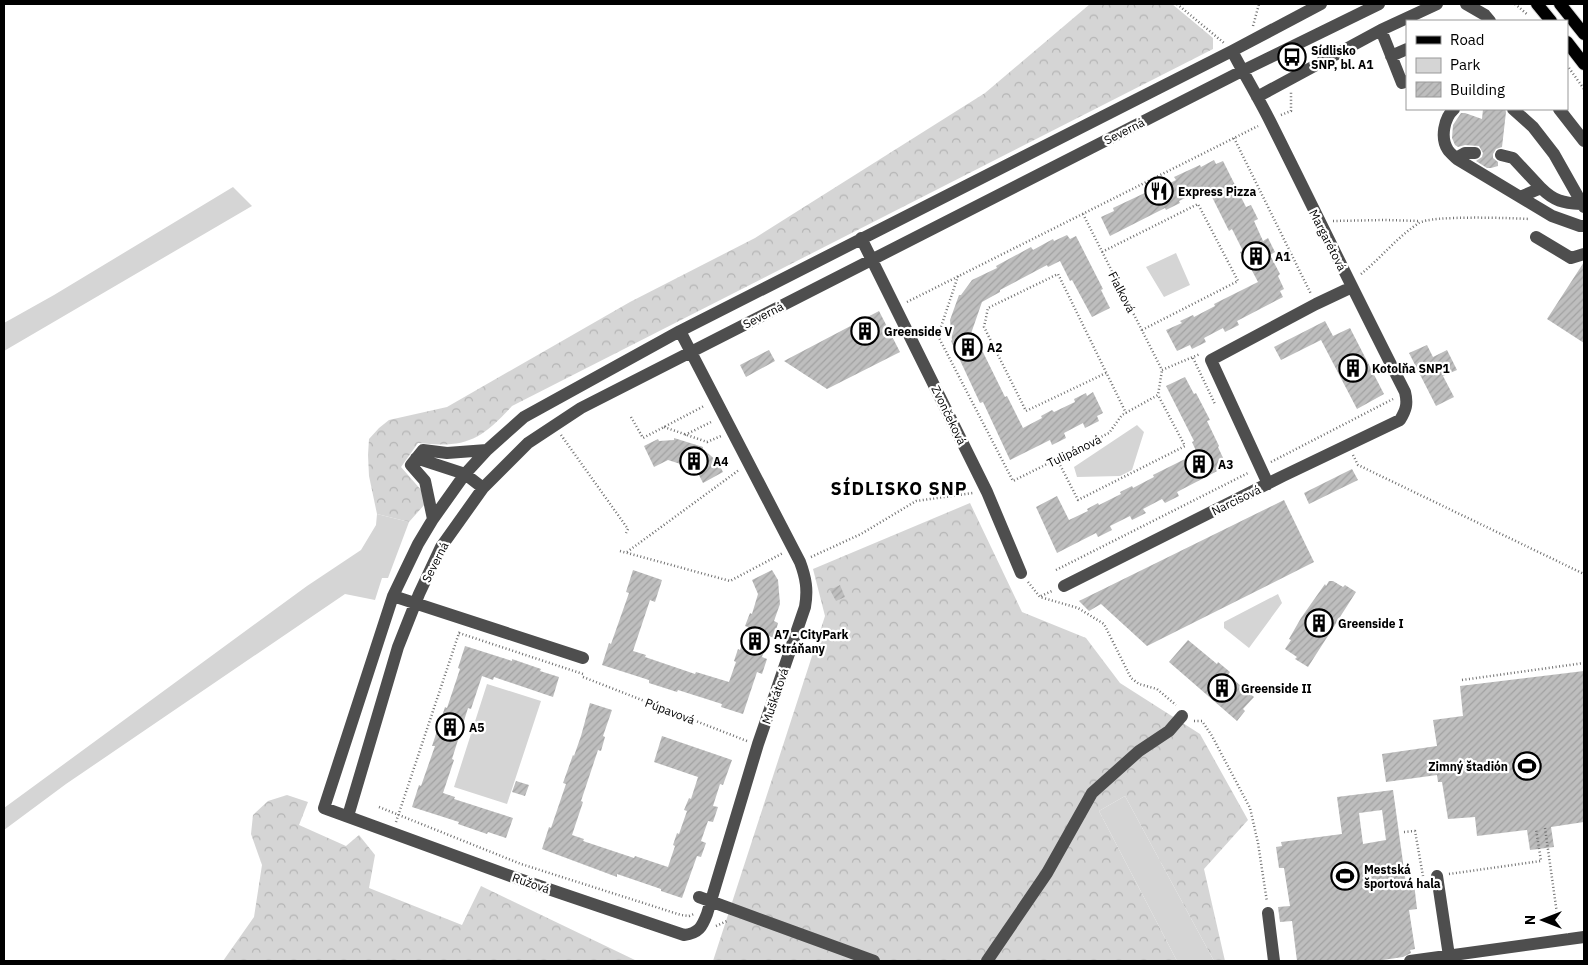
<svg xmlns="http://www.w3.org/2000/svg" width="1588" height="965" viewBox="0 0 1588 965" font-family="'IBM Plex Sans',sans-serif">
<style>
.green{fill:#d5d5d5}
.forest{fill:url(#forest-crowns)}
.building{fill:url(#building-hatch);fill-rule:evenodd}
.lines{fill:none;stroke-linecap:round;stroke-linejoin:round}
.major-casing{stroke:#dbdbdb;stroke-width:14}
.path{stroke:#707070;stroke-width:2.5;stroke-dasharray:1 2.5;stroke-linecap:butt}
.minor{stroke:#4e4e4e;stroke-width:12}
.major{stroke:#000;stroke-width:12}
.labels{text-anchor:middle;dominant-baseline:central;stroke-width:4.5;stroke-linejoin:round;paint-order:stroke}
.poi-label{font-size:12px;font-weight:bold;fill:#000;stroke:#fff;text-anchor:start}
.street-label{font-size:12px;fill:#000;stroke:#fff}
.district-label{font-size:18px;font-weight:bold;letter-spacing:1px;fill:#000;stroke:#fff}
</style>
<defs>
<pattern id="forest-crowns" width="20" height="18" patternUnits="userSpaceOnUse" patternTransform="scale(1.25)"><rect width="20" height="18" fill="#d5d5d5"/><path d="M2 6a3 3 0 1 1 6 0M12 15a3 3 0 1 1 6 0" fill="none" stroke="#b5b5b5"/></pattern>
<pattern id="building-hatch" width="6" height="6" patternUnits="userSpaceOnUse" patternTransform="scale(1.25)"><rect width="6" height="6" fill="#bebebe"/><path d="M-1 1l2-2M0 6l6-6M5 7l2-2" fill="none" stroke="#a2a2a2"/></pattern>
</defs>
<rect width="100%" height="100%" fill="#fff"/>
<!-- green -->
<path class="green" d="M233 187 252 206 4 351V323L54 295Z
M1176 253 1190 285 1164 297 1146 267Z
M1137 425 1144 432 1132 470 1120 476 1077 477 1074 467Z
M377 514 409 522 388 578H382L375 600 345 594 66 784 4 830V808L307 586 361 550 376 525Z
M1278 594 1282 603 1249 648 1224 628V622Z
M487 684 541 701 507 804 454 787Z
M1125 796 1214 961H1177L1099 811Z"/>
<!-- forest -->
<path class="forest" d="M1090 4H1172L1213 38V49L512 406C480 441 465 448 418 443L401 467 422 491 425 504 409 522 377 514 369 476 368 455 369 439 379 428 389 420 447 407 630 302 755 238 985 93Z
M970 503 1022 612 1086 638 1120 683 1200 734 1248 820 1204 869 1225 961H1214L1125 796 1099 811 1177 961H713L825 616 813 569Z
M287 795 308 802 299 825 346 846 359 835 375 855 369 888 462 925 481 886 637 961H223L254 917 262 865 251 834 253 815 268 801Z"/>
<!-- building -->
<path class="building" d="M1483 109H1505L1506 112 1502 147 1496 149 1493 154V158L1498 162V166L1491 168H1487L1476 161 1482 157 1483 153 1479 146 1465 145 1458 147 1455 145 1452 138 1453 125 1461 113H1465L1482 119Z
M1214 160 1216 164 1223 161 1246 207 1251 205 1258 219 1254 221 1263 241 1268 238 1275 252 1270 255 1280 274 1278 276 1284 289 1280 291 1283 297 1237 321 1239 325 1225 332 1223 328 1204 338 1206 342 1192 349 1190 345 1177 351 1166 330 1182 323 1180 321 1193 315 1194 317 1215 306 1214 304 1258 282 1248 263 1246 264 1240 252 1243 251 1232 229 1229 231 1207 187 1179 201 1180 203 1166 210 1165 208 1110 236 1101 217 1114 211 1113 208 1149 191 1150 193 1176 180 1174 177 1200 165 1201 167Z
M1067 235 1070 239 1076 236 1103 289 1101 290 1110 308 1092 317 1072 280 1070 281 1060 261 1048 267 1047 265 1000 290V292L982 302 966 348 978 342 1005 397 1007 396 1023 428 1042 418 1041 416 1052 410 1054 412 1075 402 1074 399 1086 393 1087 396 1093 392 1103 413 1097 416 1099 421 1085 428 1083 423 1064 433 1066 438 1052 445 1050 440 1010 460 983 402 980 403 951 341 952 340 950 320 959 295H961L972 280 997 268 996 266 1031 247 1033 250 1053 239 1054 241Z
M1584 262V343L1547 319Z
M879 311 900 352 827 389 784 361Z
M1325 321 1333 336 1350 328 1384 394 1357 409 1321 340 1281 360 1274 347Z
M1427 345 1433 357 1447 350 1457 370 1443 376 1454 397 1436 406 1409 353Z
M769 350 775 361 746 377 740 365Z
M1185 377 1194 394 1196 393 1210 420 1207 421 1219 446 1218 447 1224 460 1220 462 1223 468 1177 492 1179 496 1165 503 1162 499 1143 509 1146 513 1132 520 1130 516 1110 526 1112 530 1098 537 1096 533 1057 553 1036 507 1057 496 1069 520 1088 511 1087 509 1098 503 1099 505 1121 494 1120 492 1132 486 1133 488 1154 477 1153 475 1197 453 1192 442 1194 441 1166 386Z
M674 438 703 447V449L718 462 723 472 703 483 696 469 668 460 654 467 644 446 658 439 659 441 674 440Z
M1352 469 1358 480 1309 504 1304 493Z
M1284 500 1314 562 1147 646 1101 604 1089 611 1079 601Z
M633 570 662 580 655 602 650 600 633 651 646 655 645 657 695 674 696 672 729 682 736 662 734 661 738 649 740 650 748 627 745 626 750 613 752 614 758 594 752 580 772 570 778 580 780 604 774 621 778 623 774 638 769 636 762 657 767 659 762 674 757 672 743 714 721 707 722 704 678 690 677 692 649 683V680L602 665 609 643 611 644 629 593 626 592Z
M1329 581H1333L1343 587 1345 585 1356 592 1308 667 1295 659 1297 657 1285 649 1291 640 1289 639 1301 618 1325 584 1326 586Z
M840 585 845 597 836 601 830 590Z
M1188 640 1217 664 1218 662 1230 672 1228 675 1254 697 1243 709 1245 711 1237 721 1169 662Z
M465 646 512 661V659L541 669 540 671 559 677 553 697 494 677 493 680 482 676 471 709 468 708 452 759 454 760 443 793 455 797 454 799 513 818 506 838 488 832 487 834 458 824 459 822 412 807 419 785 421 786 435 746H432L445 707 447 708 460 669 458 668Z
M1584 671V822L1551 827 1554 847 1530 850 1527 830 1477 836 1475 817 1448 819 1442 782H1438L1437 775 1386 782 1382 754 1437 746 1433 720 1463 716 1460 686Z
M590 703 612 710 603 736 605 737 601 751 598 750 581 801 583 802 572 835 584 839 583 841 634 858 635 856 668 867 675 846 673 845 677 833 679 834 687 811 684 810 689 798 691 799 698 777 654 762 662 736 732 760 723 785 720 784 713 806 718 807 713 822 708 821 701 841 706 843 701 857 697 856 682 898 661 891V889L617 874V877L542 849 549 827 551 828 566 784 563 783 573 755 574 756 581 736Z
M516 781 529 785 525 796 512 792Z
M1393 790 1406 884 1414 883 1417 909 1409 910 1415 949 1410 950 1411 953 1403 957 1376 961H1297L1292 921 1280 922 1278 907 1290 906 1284 868H1279L1276 847 1282 846 1281 842 1342 834 1337 797ZM1382 810 1386 840 1363 844 1359 813Z"/>
<g class="lines">
<!-- major casing -->
<g class="major-casing">
<path id="major" d="M1537 4 1551 21
M1560 4 1584 34
M1567 42 1584 64"/>
</g>
<!-- path -->
<path class="path" d="M1177 4 1224 43
M1515 4 1528 15
M1253 26 1259 4
M1569 68 1584 89
M1281 115 1291 111V92
M1234 138 1311 294
M1083 214 1162 370
M1333 221 1385 220 1420 221
M1102 252 1198 204 1238 281 1142 330
M1361 274C1381 258 1397 237 1419 223 1432 215 1511 218 1530 219
M958 276 938 336 1013 481 1109 433 1122 415 1158 395 1162 370
M907 302 1258 126
M1193 358 1215 404
M1162 370 1200 354
M1106 373 1026 411 984 327 988 308 1058 274 1126 413
M631 417 643 438 704 406
M664 427 707 442 721 436
M561 435 628 529 626 533
M685 435 713 421
M1353 455 1358 465 1584 574
M1057 459 1078 500 1185 446 1158 395
M1271 462 1393 399
M620 551 730 581 783 553
M627 552 739 470
M811 557 861 534 916 501 973 493
M1056 570 1248 473
M1028 582 1040 597 1078 608 1104 624 1131 678 1139 684 1157 689 1176 705
M1041 596 1052 591
M459 633 583 674
M583 677 747 741
M1462 680 1584 663
M1194 721H1202L1212 736 1250 808 1258 843 1267 902
M379 807 521 864 681 915 689 916 694 914
M396 822 460 630
M1545 828 1559 928
M1404 832 1415 831 1423 876
M1449 874 1541 861 1536 829
M716 926 727 921"/>
<!-- minor -->
<path class="minor" d="M1466 4 1485 15 1490 21
M1381 30 1402 83 1407 81
M1391 56 1407 49
M1257 97 1381 30 1437 4
M1454 109C1444 118 1440 138 1448 150 1450 153 1454 156 1457 159L1552 216 1580 226H1584
M1513 109 1533 127 1554 154 1584 207
M1559 109 1584 141
M1501 155 1513 158 1541 188
M1456 158 1465 153H1475
M1520 197 1541 188C1554 201 1563 203 1581 204
M1536 237 1571 258 1584 254
M861 238 987 492 1021 573
M680 331 800 562C806 578 808 590 805 607L758 744 707 914C702 927 699 933 684 935L516 878 324 808 393 596 418 544 433 519 465 474 487 450 524 417 680 331 1232 51 1321 4
M416 458 465 474 483 488
M1268 484 1211 360 1316 304 1352 287
M433 519 425 481 411 465 423 450 447 453 487 450
M1064 586 1283 476 1400 420C1406 410 1408 404 1405 392 1359 302 1315 211 1270 121 1258 97 1244 74 1232 51
M393 596 583 658
M348 816 398 647 419 594 441 547 483 488 528 443 581 408 1242 71 1379 4
M1437 876 1449 956
M699 897 874 961
M1268 913 1274 961
M987 961 1047 873 1092 793 1139 751 1169 731 1182 716
M1410 961 1584 937"/>
<!-- major -->
<use href="#major" class="major"/>
</g>
<!-- icons -->
<defs>
<g id="bus-ring" transform="scale(1.4375)"><circle r="9.5" fill="#fff" stroke="#000" stroke-width="1.5"/><path d="M-5-6H5V4H4V6H2V4H-2V6H-4V4H-5ZM-3.5-4V0h7V-4ZM-3.5 1.2v1.5H-2V1.2ZM2 1.2v1.5H3.5V1.2Z" fill="#000"/></g>
<g id="restaurant-ring" transform="scale(1.4375)"><circle r="9.5" fill="#fff" stroke="#000" stroke-width="1.5"/><path d="M-5-6h1v4h1v-4h1v4h1v-4h1v5L-1.5 .5V6h-2V.5L-5-1ZM5-6V6H3V1.5H1.5Q1.5-4 5-6Z" fill="#000"/></g>
<g id="building-ring" transform="scale(1.4375)"><circle r="9.5" fill="#fff" stroke="#000" stroke-width="1.5"/><path d="M-4-6H4V6H1V3H-1V6H-4ZM-2.5-4.3h1.7v1.8h-1.7ZM.8-4.3h1.7v1.8H.8ZM-2.5-1h1.7V.8h-1.7ZM.8-1h1.7V.8H.8Z" fill="#000"/></g>
<g id="stadium-ring" transform="scale(1.4375)"><circle r="9.5" fill="#fff" stroke="#000" stroke-width="1.5"/><path d="M0-5a6.5 5 0 1 0 0 10a6.5 5 0 1 0 0-10ZM-3.5-1.8h7v3.6h-7Z" fill="#000"/></g>
</defs>
<g fill-rule="evenodd">
<use href="#bus-ring" x="1292" y="57"/>
<use href="#restaurant-ring" x="1159" y="191"/>
<use href="#building-ring" x="1256" y="256"/>
<use href="#building-ring" x="865" y="331"/>
<use href="#building-ring" x="968" y="347"/>
<use href="#building-ring" x="1353" y="368"/>
<use href="#building-ring" x="694" y="461"/>
<use href="#building-ring" x="1199" y="464"/>
<use href="#building-ring" x="1319" y="623"/>
<use href="#building-ring" x="755" y="641"/>
<use href="#building-ring" x="1222" y="688"/>
<use href="#building-ring" x="450" y="727"/>
<use href="#stadium-ring" x="1527" y="766"/>
<use href="#stadium-ring" x="1345" y="876"/>
</g>
<g class="labels">
<!-- poi labels -->
<g class="poi-label">
<text x="1311" y="50">Sídlisko<tspan x="1311" dy="14">SNP, bl. A1</tspan></text>
<text x="1178" y="191">Express Pizza</text>
<text x="1275" y="256">A1</text>
<text x="884" y="331">Greenside V</text>
<text x="987" y="347">A2</text>
<text x="1372" y="368">Kotolňa SNP1</text>
<text x="713" y="461">A4</text>
<text x="1218" y="464">A3</text>
<text x="1338" y="623">Greenside I</text>
<text x="774" y="634">A7 - CityPark<tspan x="774" dy="14">Stráňany</tspan></text>
<text x="1241" y="688">Greenside II</text>
<text x="469" y="727">A5</text>
<text x="1508" y="766" text-anchor="end">Zimný štadión</text>
<text x="1364" y="869">Mestská<tspan x="1364" dy="14">športová hala</tspan></text>
</g>
<!-- street labels -->
<g class="street-label">
<text transform="translate(1124 131) rotate(-27)">Severná</text>
<text transform="translate(1328 240) rotate(63)">Margarétová</text>
<text transform="translate(1122 292) rotate(63)">Fialková</text>
<text transform="translate(763 315) rotate(-27)">Severná</text>
<text transform="translate(949 415) rotate(64)">Zvončeková</text>
<text transform="translate(1074 451) rotate(-26)">Tulipánová</text>
<text transform="translate(1236 500) rotate(-26)">Narcisová</text>
<text transform="translate(435 562) rotate(-63)">Severná</text>
<text transform="translate(775 696) rotate(-71)">Muškátová</text>
<text transform="translate(670 711) rotate(21)">Púpavová</text>
<text transform="translate(531 883) rotate(19)">Ružová</text>
</g>
<!-- district labels -->
<g class="district-label">
<text x="899" y="488">SÍDLISKO SNP</text>
</g>
</g>
<!-- border -->
<rect width="1588" height="965" fill="none" stroke="#000000" stroke-width="10"/>
<!-- legend -->
<rect x="1406" y="20" width="162" height="90" fill="#ffffff" stroke="#999999"/>
<rect x="1416" y="36" width="25" height="8" fill="#000000" stroke="#999999"/>
<text x="1450" y="45" font-size="15" fill="#000000">Road</text>
<rect x="1416" y="58" width="25" height="15" fill="#d5d5d5" stroke="#999999"/>
<text x="1450" y="70" font-size="15" fill="#000000">Park</text>
<rect x="1416" y="82" width="25" height="15" fill="url(#building-hatch)" stroke="#999999"/>
<text x="1450" y="95" font-size="15" fill="#000000">Building</text>
<!-- north arrow -->
<g transform="translate(1543 920) rotate(270)" stroke="#ffffff" stroke-width="4" paint-order="stroke">
<path d="M0-4L9 19L0 12L-9 19Z" fill="#000000"/>
<text y="-8" font-size="14" font-weight="bold" text-anchor="middle" fill="#000000">N</text>
</g>
</svg>
